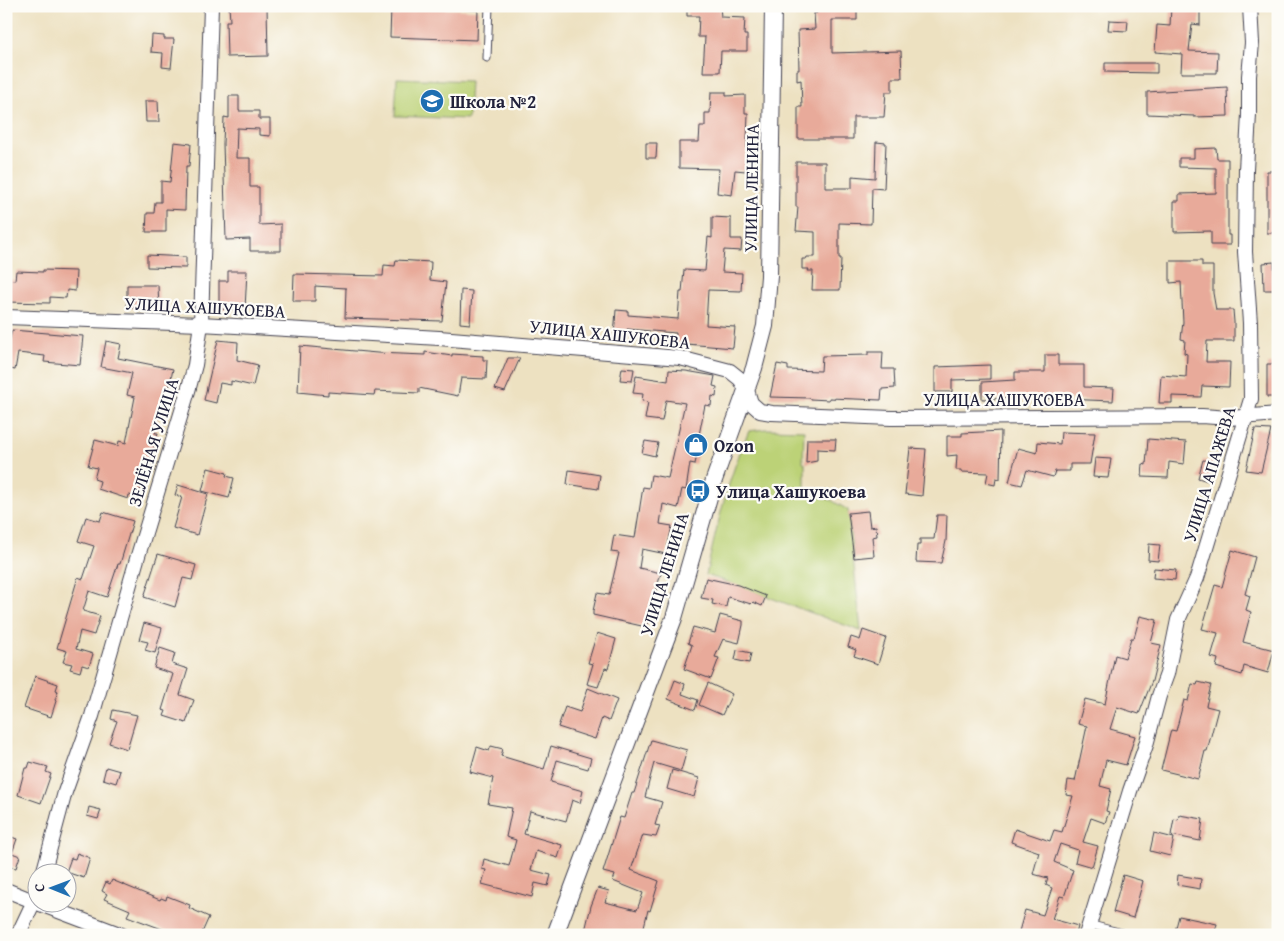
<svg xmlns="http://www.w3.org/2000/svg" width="1284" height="941" viewBox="0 0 1284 941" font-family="'Gentium Book Plus',serif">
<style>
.green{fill:#bcd277;stroke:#6f7a59}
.building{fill:#e8aa9a}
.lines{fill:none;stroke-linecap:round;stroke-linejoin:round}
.service-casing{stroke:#403f4f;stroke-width:9}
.minor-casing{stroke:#403f4f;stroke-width:16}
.tertiary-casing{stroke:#403f4f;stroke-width:18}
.service{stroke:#fff;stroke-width:7}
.minor{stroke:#fff;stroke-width:14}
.tertiary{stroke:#fff;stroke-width:16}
.labels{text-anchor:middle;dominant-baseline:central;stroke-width:4.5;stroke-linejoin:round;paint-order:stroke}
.poi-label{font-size:18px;font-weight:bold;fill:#22223b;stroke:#fdfcf7;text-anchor:start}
.street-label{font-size:18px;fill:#22223b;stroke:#fdfcf7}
</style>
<rect width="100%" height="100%" fill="#fdfcf7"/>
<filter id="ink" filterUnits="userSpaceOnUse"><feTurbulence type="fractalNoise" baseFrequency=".02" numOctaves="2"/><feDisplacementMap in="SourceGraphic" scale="10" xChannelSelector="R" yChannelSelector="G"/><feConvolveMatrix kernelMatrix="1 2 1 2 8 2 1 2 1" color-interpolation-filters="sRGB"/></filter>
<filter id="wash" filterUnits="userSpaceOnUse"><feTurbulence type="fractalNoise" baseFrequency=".0096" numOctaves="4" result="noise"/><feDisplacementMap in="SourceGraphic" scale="20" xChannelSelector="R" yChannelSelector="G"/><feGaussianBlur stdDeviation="1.12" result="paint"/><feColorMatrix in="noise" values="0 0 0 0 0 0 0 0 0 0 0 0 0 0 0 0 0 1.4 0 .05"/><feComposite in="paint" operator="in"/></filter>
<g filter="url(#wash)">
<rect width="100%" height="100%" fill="#ede1c1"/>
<!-- green -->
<path class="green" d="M397 78 470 81 468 119 395 116Z
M766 429 804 430 803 462 805 463V492L831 500 848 510 861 631 733 584 706 575C717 526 728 477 749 431Z"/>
<g id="blocks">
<!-- building -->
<path class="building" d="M229 6H267L268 56 227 57 226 21H230Z
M687 6H720L721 17 745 18 744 35H747V51H721L720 72H703L705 37H698L699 16H687Z
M857 6V20H832V53L901 51 902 78H892V92H886L884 117H853V139H798V107H802L801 80 797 81V70H799L798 30 815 29 814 13H817L816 8Z
M1171 6H1200V25L1192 24 1189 51 1218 52 1217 73H1181L1182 54 1155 52 1157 25 1170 26Z
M391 7 478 10 477 40 390 37Z
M1109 20 1128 21 1127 31 1108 30Z
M152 35 164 36V39H174L171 68 162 67 163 53 151 52Z
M1105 63H1157V73L1105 72Z
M1227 87 1228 116 1194 117V116L1147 114V92Z
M711 92H726V96L745 95V113H748L746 171 735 170 732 195 717 193 719 169 679 168V142H699L700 126H705V113H710Z
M229 96H239V111H259V119H270V136L259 135V129L237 128 236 158H250V187H259V225L281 224V251H250V239L226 240 223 144 224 117 229 118Z
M145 101H158L159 122H146Z
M174 142 191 144 189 166H186L185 210 166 209V232H146L147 213H154L155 202H161V181L170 182Z
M876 142 886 143 884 189 872 188 871 224 839 223V258H841L840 290H812L813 271H808L809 269H802V259H806L807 257H815V232L796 231 798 207H796V162H825V188H852V176L875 178Z
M646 143H657L656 158H646Z
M1216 148 1217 159H1228V235H1230V245H1211V231L1174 232V201H1179V194L1216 193V168L1179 167V158H1194V149Z
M1267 171H1278V233H1267Z
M712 217 731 218V239H742L741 251 724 250 722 272 742 273 741 291 708 290 706 325 735 327 733 348 675 343 676 333 627 329 626 337 614 336 616 310 628 311V315L678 319 680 292H682L684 270 705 271 708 237 712 238Z
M147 255 186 257V268L147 267Z
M396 260 431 262 430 280 446 282 442 321 345 318 346 288 315 286V301H293L294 274 383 276 384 265 395 266Z
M1170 261H1202V266H1213V293L1216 310H1233L1234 322V341H1207L1206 362H1230L1229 387 1202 386 1201 397 1172 396V403H1159L1161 375 1186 377 1187 354 1184 353 1185 340 1181 339 1183 322 1181 282 1170 283Z
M1274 262 1275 290H1264L1263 263Z
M43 270 76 271 75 291 67 290 66 298 50 297V303L6 302V279L15 280 16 271 43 272Z
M228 271H247L245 309H219V281H228Z
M127 285H158L159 308H127Z
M461 290 472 291 470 324 460 323Z
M12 330 83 336 80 365 44 362 45 356 18 353 15 370 6 368V354Z
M218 340 238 342 237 360 258 365 253 386 231 381V385L220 383 216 403 204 400Z
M106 341 121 344 118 358 173 369 166 403 161 402 155 433H158L146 473H148L145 484 142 483 138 497 129 495 128 499 98 489 100 481 94 479 97 468 88 466 95 440 118 446 119 441 126 443 135 397 127 395 132 373 101 367Z
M300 346 377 353 425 355V352L452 356V354L483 356V360H487L486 379 461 378 458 396 419 388V393L375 391 374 395 328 392V395L298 392Z
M868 352H883L882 369H894L895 388 882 389 881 400 829 398V400L810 399V398L770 397 777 364 788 366V370L821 371 822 356 868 355Z
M1045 355H1058V365H1084V387L1114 388 1113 401 1038 398 1015 399V398L982 399V382L1015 380V372H1045Z
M508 358H520L505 392 495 389Z
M1267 364H1278V397H1267Z
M990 365V379L952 380V392H935V367Z
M622 368 634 369 632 381 620 380Z
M669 370 686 371 715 376 713 386 717 387 716 397 712 396 711 406 705 405 698 440 700 441 695 464 690 463 686 490 682 489 678 508 663 504 660 524 672 526 666 554 642 549 639 568 661 573 646 627 593 615V611L597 593 609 595 619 553 611 552 614 535 635 538 643 487 649 488 651 475 668 478 685 403 666 400 662 421 645 419 648 402 642 401 643 394 633 393 636 376 668 381Z
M1255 429 1271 430 1261 472 1246 470Z
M1001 431 1000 479 996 478 995 485 986 483 988 473 961 472V470H956L957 455 947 456V436H962V433Z
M1061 432 1095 433 1090 464H1070V471H1055L1053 477 1027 470 1022 485 1009 482 1018 448 1037 453 1038 442 1060 444Z
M807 439H836L835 450 817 449V461L806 463Z
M1148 439 1186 442 1184 464 1169 462 1168 478 1142 477 1143 464 1146 465Z
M645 441 658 443 655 456 642 453Z
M910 448 926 449 922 496 905 494Z
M1095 458 1111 459 1108 478 1093 477Z
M1203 460 1217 462 1211 482 1198 478Z
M208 468 227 473 226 476 234 478 229 498 202 491Z
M569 470 600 475 598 489 567 484Z
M178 485 208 494 197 535 173 528 182 497 175 495Z
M868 511 870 527 876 526 877 536 872 537 874 556 854 558 848 513Z
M103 512 133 521 120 564H118L107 597 89 591 83 611 100 616 94 635 80 631 76 649 93 654 89 667 82 665 80 672 70 669 72 664 63 662 67 651 57 648 78 577 83 579 94 546 78 541 86 517 100 521Z
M937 515H947L946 541 941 563 916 562 917 545H920V539H934Z
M1149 544 1160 545 1158 561 1148 560Z
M1232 550 1255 557 1245 594 1250 596 1246 610 1251 612 1243 642 1274 650 1268 673 1244 666 1242 675 1216 667 1218 659 1211 657 1218 633 1202 629 1215 585 1222 587Z
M158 554 196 565 192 580 183 578 175 607 144 597Z
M1154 568 1176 570 1175 580 1153 578Z
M706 578 738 585 766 596 762 606 753 602 751 604 728 597 726 607 712 604 713 600 701 598Z
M720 615 743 621V625L739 643 723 639 715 657 719 658 711 679 684 669 692 645 688 643 693 627 715 633Z
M1140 616 1157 620 1151 643 1161 645 1152 681 1139 714 1117 707 1110 729 1135 736 1126 765 1106 760 1100 786 1111 789 1106 811 1109 812 1105 823 1091 818 1083 842 1098 846 1092 867 1075 862 1078 850 1060 844 1054 862 1073 870 1064 897 1060 896 1052 919 1078 926 1076 935H1018L1025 910 1043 915 1052 888 1046 885 1048 878 1033 874 1039 852 1011 842 1015 829 1050 841 1054 830 1062 832 1073 796 1066 795 1068 780 1075 781 1087 726 1078 724 1085 699 1105 704 1115 655 1125 658 1131 638H1134Z
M144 623 162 628 155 653 145 650 148 642 139 640Z
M863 630 886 638 878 664 854 656 856 650 848 647 851 637 860 640Z
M597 633 616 639 608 669 605 668 598 687 587 684 593 664 588 663Z
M160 648 175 653 172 664 188 669 180 695 194 700 186 723 164 716 166 711 162 710 173 674 154 668Z
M737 650 751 653 749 663 735 660Z
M35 676 58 684 56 690 58 691 55 700 56 701 51 717 24 708Z
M675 680 685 684 682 694 698 700 695 710 668 699Z
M1198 682 1211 685 1206 706 1218 709 1207 751H1205L1198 779 1161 770 1171 730 1176 731 1184 700 1188 701 1192 684 1197 685Z
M708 683 732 694 722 715 699 705Z
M588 688 617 700 609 721 602 718 595 739 558 727 565 707 580 712Z
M113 710 137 715 127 749 109 743 117 721 111 719Z
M651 740 687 750 681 771 654 763 645 797 662 802 655 825 660 826 656 837 643 835 631 870 659 881 650 911 648 910 642 935H584L591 906 598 888 609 891 605 902 637 910 643 893 613 881 615 875 603 872 620 817 624 818 632 793H634Z
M491 746 503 749 501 756 544 769 551 746 591 758 588 769 557 760 551 782 583 791 580 803 572 800 566 821 530 811 524 834 562 845 558 858 536 851 531 870 551 875 548 886 535 883 532 897 482 884 486 870 482 869 484 859 509 866 516 840 506 837 512 808 488 804 493 778 470 772 477 747 489 751Z
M30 762 48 767 46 772 51 774 41 803 18 795 25 768H28Z
M106 767 120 771 116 783 103 779Z
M672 770 699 778 694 797 667 789Z
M89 807 101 810 98 819 87 816Z
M1179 815 1203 819 1200 841 1171 835 1174 819 1178 820Z
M1154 833 1174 838 1170 856 1150 851Z
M6 835 17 839 12 853 20 856 16 868 6 866Z
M77 853 90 858 84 878 66 872 71 858 75 859Z
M1123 875 1143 881 1133 918 1113 912Z
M1178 875 1201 879 1200 889 1177 885Z
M112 880 160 900 161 898 166 900 167 896 190 905 189 908 209 917 201 935H178L127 916 130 910 104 899 107 894 102 891 106 882 110 884Z
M1179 916 1217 924 1214 935H1174Z"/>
</g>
</g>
<g filter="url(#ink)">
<use href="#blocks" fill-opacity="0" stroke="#403f4f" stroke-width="1"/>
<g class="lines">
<!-- service casing -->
<g class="service-casing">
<path id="service" d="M487 58 489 6
M1088 924 1130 935"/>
</g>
<!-- minor casing -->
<g class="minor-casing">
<path id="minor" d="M6 317 201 324 439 338 680 358 730 371 740 379 747 390 751 403 760 411 772 413 891 418 1202 416 1229 418 1278 414
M43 874 65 792 92 716 137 559 188 391 195 365 201 324 211 6
M6 890 38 903
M40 904 122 935
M18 935 34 901 38 890
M1086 935 1130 791 1146 745 1159 696 1167 674 1178 620 1197 578 1251 399 1250 323 1245 252 1246 170 1249 114V76L1252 43 1250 6"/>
</g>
<!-- tertiary casing -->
<g class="tertiary-casing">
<path id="tertiary" d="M555 935 674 618 714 480 754 368 765 326 769 276 773 6"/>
</g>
<!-- service -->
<use href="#service" class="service"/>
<!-- minor -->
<use href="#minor" class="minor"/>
<!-- tertiary -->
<use href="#tertiary" class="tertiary"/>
</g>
</g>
<!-- icons -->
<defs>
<g id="school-disc" transform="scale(1.25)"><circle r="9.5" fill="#1f6fb2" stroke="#fdfcf7"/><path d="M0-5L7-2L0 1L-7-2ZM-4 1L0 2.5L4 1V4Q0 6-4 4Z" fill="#fff"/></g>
<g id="shop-disc" transform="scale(1.25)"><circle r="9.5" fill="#1f6fb2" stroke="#fdfcf7"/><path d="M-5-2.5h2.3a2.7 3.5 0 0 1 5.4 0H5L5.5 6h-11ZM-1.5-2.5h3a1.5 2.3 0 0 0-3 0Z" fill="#fff"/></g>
<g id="bus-disc" transform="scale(1.25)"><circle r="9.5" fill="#1f6fb2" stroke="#fdfcf7"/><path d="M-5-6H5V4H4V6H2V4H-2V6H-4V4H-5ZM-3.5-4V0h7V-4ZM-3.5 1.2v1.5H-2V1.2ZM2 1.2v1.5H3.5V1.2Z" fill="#fff"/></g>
</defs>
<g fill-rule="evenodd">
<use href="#school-disc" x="432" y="101"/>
<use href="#shop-disc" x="696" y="445"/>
<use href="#bus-disc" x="698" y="491"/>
</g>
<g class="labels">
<!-- poi labels -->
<g class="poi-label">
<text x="450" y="101">Школа №2</text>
<text x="714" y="445">Ozon</text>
<text x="716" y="491">Улица Хашукоева</text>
</g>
<!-- street labels -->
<g class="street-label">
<text transform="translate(751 188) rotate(-89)">УЛИЦА ЛЕНИНА</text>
<text transform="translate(205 307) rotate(3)">УЛИЦА ХАШУКОЕВА</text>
<text transform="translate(610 334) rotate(6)">УЛИЦА ХАШУКОЕВА</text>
<text x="1004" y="399">УЛИЦА ХАШУКОЕВА</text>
<text transform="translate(153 442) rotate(-73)">ЗЕЛЁНАЯ УЛИЦА</text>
<text transform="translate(1209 474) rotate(-73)">УЛИЦА АПАЖЕВА</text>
<text transform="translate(664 574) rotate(-73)">УЛИЦА ЛЕНИНА</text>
</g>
</g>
<!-- margin -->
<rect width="1284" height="941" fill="none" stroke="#fdfcf7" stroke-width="25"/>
<!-- north arrow -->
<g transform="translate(52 888) rotate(271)"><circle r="24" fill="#fdfcf7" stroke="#a5a5ac"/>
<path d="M0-4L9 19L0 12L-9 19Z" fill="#1f6fb2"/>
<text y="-8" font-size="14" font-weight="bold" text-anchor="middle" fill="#22223b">С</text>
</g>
</svg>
